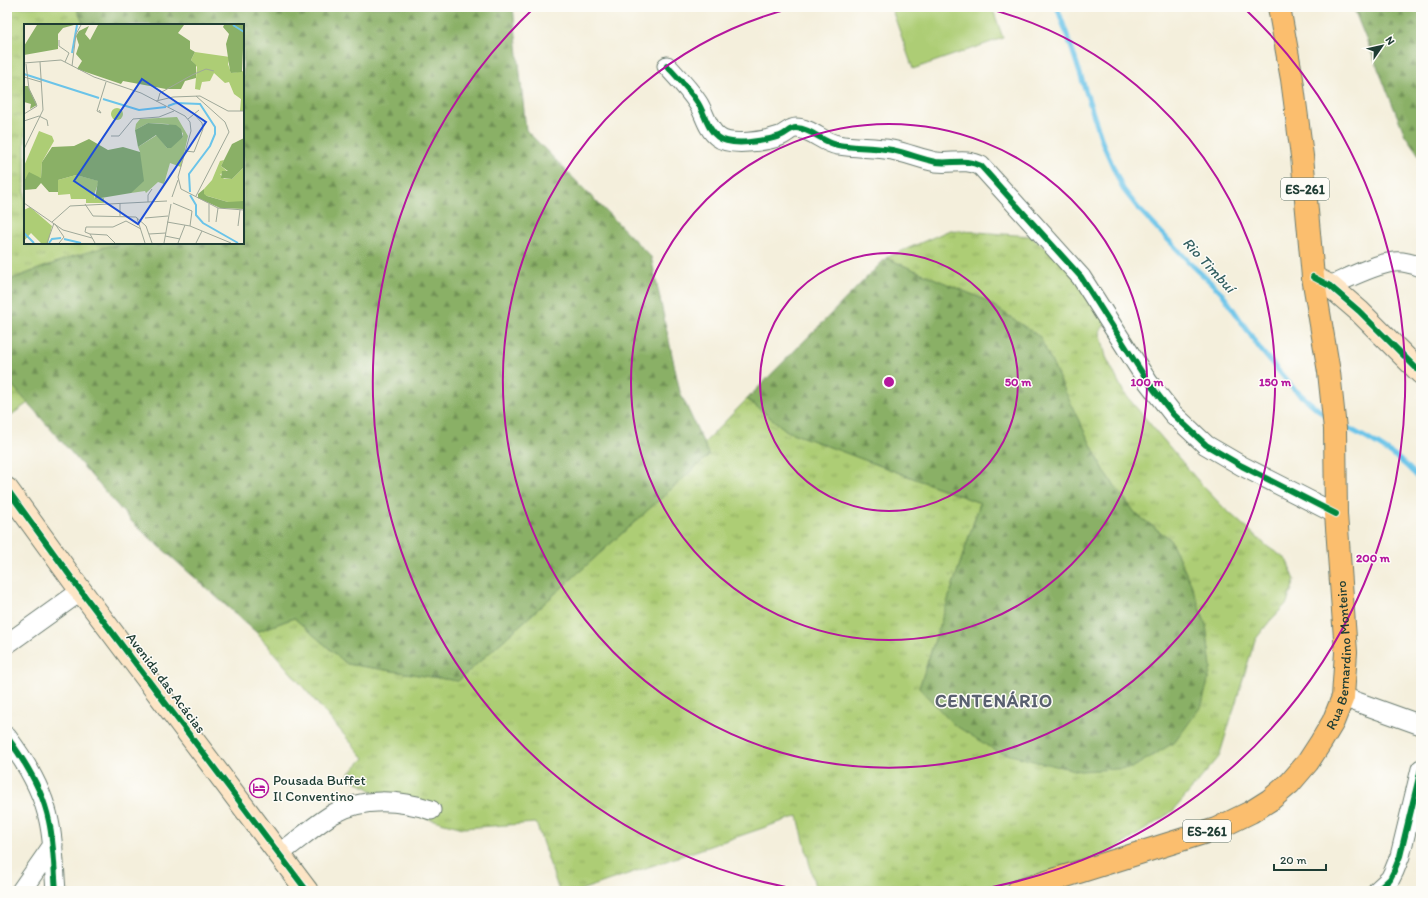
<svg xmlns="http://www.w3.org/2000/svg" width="1428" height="898" viewBox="0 0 1428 898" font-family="Itim,sans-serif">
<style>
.grass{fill:url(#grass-tufts);stroke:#668554}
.forest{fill:url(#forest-firs);stroke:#54764d}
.garden{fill:#adcd75;stroke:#668554}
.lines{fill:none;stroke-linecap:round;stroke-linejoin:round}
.stream{stroke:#6bc4e9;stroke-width:5}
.street-casing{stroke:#6a7b6f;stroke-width:21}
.secondary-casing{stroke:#6a7b6f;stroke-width:24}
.primary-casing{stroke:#6a7b6f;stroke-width:24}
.street{stroke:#fff;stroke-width:19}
.secondary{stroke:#fde5c5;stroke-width:22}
.primary{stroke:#fbbe6e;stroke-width:22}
.cycleway-casing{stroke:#fdfcf7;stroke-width:8}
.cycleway{stroke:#00873e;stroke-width:6}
.ring{fill:none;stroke:#b5179e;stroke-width:2}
.labels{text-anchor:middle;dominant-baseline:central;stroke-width:3;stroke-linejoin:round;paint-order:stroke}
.shield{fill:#fdfcf7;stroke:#62766e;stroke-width:1}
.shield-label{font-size:13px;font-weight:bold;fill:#1f3d34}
.street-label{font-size:14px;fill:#1f3d34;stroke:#fdfcf7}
.poi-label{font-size:14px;fill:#1f3d34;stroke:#fdfcf7;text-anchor:start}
.water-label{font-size:15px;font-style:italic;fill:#325f61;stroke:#fdfcf7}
.district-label{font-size:18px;font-weight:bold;letter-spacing:1px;fill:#596070;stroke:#fdfcf7}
.inset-river{fill:none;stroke:#6bc4e9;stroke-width:2}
.inset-road{fill:none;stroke:#9fa899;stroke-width:1}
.view{fill:#1d4ed8;fill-opacity:0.15;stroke:#1d4ed8;stroke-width:2}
.inset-edge{fill:none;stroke:#1f3d34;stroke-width:2}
.centre{fill:#b5179e;stroke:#fdfcf7;stroke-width:2}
.ring-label{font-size:12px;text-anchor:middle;font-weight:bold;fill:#b5179e;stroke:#fdfcf7;stroke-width:3;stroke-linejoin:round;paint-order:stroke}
</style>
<defs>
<pattern id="grass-tufts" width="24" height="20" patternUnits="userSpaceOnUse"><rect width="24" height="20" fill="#adcd75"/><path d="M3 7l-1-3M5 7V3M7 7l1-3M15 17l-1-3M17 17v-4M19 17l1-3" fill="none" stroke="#8ca861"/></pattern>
<pattern id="forest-firs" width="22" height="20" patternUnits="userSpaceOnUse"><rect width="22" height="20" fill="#8ab066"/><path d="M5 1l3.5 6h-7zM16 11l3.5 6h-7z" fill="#709055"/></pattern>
</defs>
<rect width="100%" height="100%" fill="#fdfcf7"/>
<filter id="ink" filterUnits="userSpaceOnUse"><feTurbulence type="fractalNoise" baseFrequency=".025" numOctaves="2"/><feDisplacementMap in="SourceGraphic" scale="8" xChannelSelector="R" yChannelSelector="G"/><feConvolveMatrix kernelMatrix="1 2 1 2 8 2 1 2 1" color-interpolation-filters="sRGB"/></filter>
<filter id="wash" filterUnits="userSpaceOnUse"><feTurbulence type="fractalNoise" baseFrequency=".012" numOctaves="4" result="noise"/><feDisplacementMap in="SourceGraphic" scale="16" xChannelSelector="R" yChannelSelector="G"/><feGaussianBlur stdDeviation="0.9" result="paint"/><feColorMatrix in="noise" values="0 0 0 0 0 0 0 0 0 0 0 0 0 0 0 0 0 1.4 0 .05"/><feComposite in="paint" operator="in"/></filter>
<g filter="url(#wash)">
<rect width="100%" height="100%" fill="#f4efdc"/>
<!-- grass -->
<path class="grass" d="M7 7H76L84 25H25V243H127C85 251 46 266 7 281Z
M950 230 1030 236 1073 269 1111 317 1100 331 1106 357 1124 393 1200 483 1224 508 1268 547 1286 559 1295 580 1287 603 1269 622 1255 640 1219 757 1173 811 1096 862 1003 891H816L798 816 578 891H559L536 823 463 828 411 814 347 776 364 758 256 632 294 618 347 664 458 681 709 455 704 443 747 399 787 431 980 503 919 688 1211 668 1206 625 1191 584 1170 539 1136 514 1106 474 1078 419 985 300 886 258Z
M7 379 28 403 7 418Z"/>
<!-- forest -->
<path class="forest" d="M76 7H513L526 130 651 257 680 392 709 455 458 681 347 664 294 618 256 632 131 521 7 379V281L71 257 108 246 127 243H243V25H84Z
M1353 7H1421V158L1405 135Z
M886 258 985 300 1040 337 1078 419 1106 474 1136 514 1170 539 1191 584 1206 625 1211 668 1202 705 1175 742 1132 768 1080 771 1037 762 996 751 953 724 919 688 980 503 787 431 747 399Z"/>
<!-- garden -->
<path class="garden" d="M891 7H992L1003 38 913 69Z"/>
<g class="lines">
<!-- stream -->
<path class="stream" d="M1057 7 1071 46 1103 144 1123 189 1138 208 1193 266 1222 293 1260 349 1294 389 1320 411 1327 416
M1341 424C1370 440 1400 455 1421 481"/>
</g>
</g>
<g filter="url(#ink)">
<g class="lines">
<!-- street casing -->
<g class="street-casing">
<path id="street" d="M667 66C678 78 689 89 698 103 705 114 707 129 718 137 730 147 766 141 780 136 786 134 790 128 796 128 811 128 823 143 838 145 856 148 874 147 892 150 907 153 921 159 936 162 952 164 966 158 981 166L1081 277 1148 382 1173 414 1206 445 1242 466 1336 514
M1330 286C1348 278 1375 264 1394 262 1403 261 1413 264 1421 267
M7 644 81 591
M1343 697 1421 725
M7 737C25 761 43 791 49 821 54 844 54 868 56 891
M279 854C297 841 315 825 333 814 363 797 400 800 431 810
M21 891 53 845
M1377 891 1390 879 1394 871 1400 856 1421 769"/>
</g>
<!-- secondary casing -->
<g class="secondary-casing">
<path id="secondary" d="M1313 277 1330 286 1359 311 1421 373
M7 489 81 591 307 891"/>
</g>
<!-- primary casing -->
<g class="primary-casing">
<g id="primary">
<path id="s1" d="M1018 891 1216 829 1251 812 1270 800 1290 783 1308 762 1321 742 1333 722 1343 697 1346 652 1336 514 1335 429 1329 372 1313 277 1302 156 1292 79 1279 7"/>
</g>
</g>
<!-- street -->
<use href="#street" class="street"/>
<!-- secondary -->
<use href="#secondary" class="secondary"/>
<!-- primary -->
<use href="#primary" class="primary"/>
<!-- cycleway casing -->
<g class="cycleway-casing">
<path id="cycleway" d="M667 66C678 78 689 89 698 103 705 114 707 129 718 137 730 147 766 141 780 136 786 134 790 128 796 128 811 128 823 143 838 145 856 148 874 147 892 150 907 153 921 159 936 162 952 164 966 158 981 166L1081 277 1148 382 1173 414 1206 445 1242 466 1336 514
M1313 277 1330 286 1359 311 1421 373
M7 489 81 591 307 891
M7 737C25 761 43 791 49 821 54 844 54 868 56 891
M1377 891 1390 879 1394 871 1400 856 1421 769"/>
</g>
<!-- cycleway -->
<use href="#cycleway" class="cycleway"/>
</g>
</g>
<!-- distance rings -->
<g class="ring">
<circle cx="889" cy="382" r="129"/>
<circle cx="889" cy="382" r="258"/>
<path d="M982 7A386 386 0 1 1 796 7"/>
<path d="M808 891A515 515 0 0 1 534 8M1244 8A515 515 0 0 1 970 891"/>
</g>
<!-- icons -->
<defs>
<g id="hotel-ring" transform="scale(1)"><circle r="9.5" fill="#fdfcf7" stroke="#b5179e" stroke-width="1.5"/><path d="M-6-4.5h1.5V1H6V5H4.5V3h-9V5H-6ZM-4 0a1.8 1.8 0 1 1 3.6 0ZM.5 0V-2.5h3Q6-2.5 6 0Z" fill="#b5179e"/></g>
</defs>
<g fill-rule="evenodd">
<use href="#hotel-ring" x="259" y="788"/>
</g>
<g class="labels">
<!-- shield labels -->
<g class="shield">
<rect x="1281" y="178" width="48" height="22" rx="3"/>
<rect x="1183" y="820" width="48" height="22" rx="3"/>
</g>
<g class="shield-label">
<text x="1305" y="189">ES-261</text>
<text x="1207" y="831">ES-261</text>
</g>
<!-- street labels -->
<g class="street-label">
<text stroke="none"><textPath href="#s1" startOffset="438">Rua Bernardino Monteiro</textPath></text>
<text transform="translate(166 683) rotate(53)">Avenida das Acácias</text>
</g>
<!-- poi labels -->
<g class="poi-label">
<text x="273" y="780">Pousada Buffet<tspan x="273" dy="16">Il Conventino</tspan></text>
</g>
<!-- water labels -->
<g class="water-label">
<text transform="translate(1209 265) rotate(47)">Rio Timbuí</text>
</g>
<!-- district labels -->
<g class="district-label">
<text x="994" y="701">CENTENÁRIO</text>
</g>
</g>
<!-- overview -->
<g transform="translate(24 24)">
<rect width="220" height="220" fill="#f4efdc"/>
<path d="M171 28 206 33 204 40 207 49 220 47V87H216L217 75 210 70 205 58 201 59 190 49 186 57 178 58 176 66 171 65 173 43 167 36ZM153 93 164 112 157 143 146 139 140 160 134 158 122 169 121 167 107 169 116 128 114 123 133 111 143 124 159 113V109L144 100 124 99 111 106 112 100 116 95ZM15 107 28 112 30 117 18 138 17 154 4 151 0 157V142ZM200 136 197 142 204 148 196 150 200 155H208L220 143 219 178H204L180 171V165L188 156 196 137ZM52 151 75 157 70 171 71 175 80 174V179H62V175H47L46 170 34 171V156ZM6 183 28 202 24 219H17L7 209 0 217V186Z" fill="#adcd75"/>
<path d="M13 1H50L39 4 34 10V25L0 31V22ZM74 1H160L154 9 166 17V25L171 28 167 36 172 41V54L161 57 157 65H142L99 57 97 60 53 45 58 37 52 30 55 21 52 12 55 7 65 2 61 10 66 16ZM200 1H220L218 48 207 49 206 47 202 20 205 10 199 3ZM0 62H4L12 78 13 81 6 85 7 80 0 78ZM124 99 152 101 157 105 159 113 147 124H143L132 111 114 123 111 106ZM220 114V143L208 155 197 154 198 147H204L197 142 208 120ZM65 115 84 126 99 123 116 128 120 157 107 169 71 175 74 157 52 151 34 156V168H25L17 159 12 165 0 166V157L5 148 17 154 18 138 28 123 50 122ZM180 165V170L183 172 204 178 220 177V185L196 184 174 174V170Z" fill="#8ab066"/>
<path d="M87 90a6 6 0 1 1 12 0a6 6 0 1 1-12 0Z" fill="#adcd75"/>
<path class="inset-river" d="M209 1 220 8M48 29 53 1M0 50 75 74M79 75 115 86 142 83M144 82 152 79 176 80 191 103V110L186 122 165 150 166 168M166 171 172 181V191L179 199 214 219M0 209 10 219M40 215 57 219M25 219 28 215 37 214"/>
<path class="inset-road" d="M35 16V22L45 29 41 38M0 39 37 36 70 53 117 69 161 92 166 98 167 107 154 153 157 165 194 184 220 186M48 42 52 10 57 1M0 53 17 58M172 72 201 98 205 108 172 172M134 76 136 69 168 51 182 45 190 47M132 77 149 73 176 72 204 87H220M75 86 77 89 73 87 82 58M0 90 13 82 5 65 2 40M164 95 175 86M0 97 15 92 23 96 24 102M87 112H95L109 95 135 93 150 87M0 125 19 86 16 38M162 127 170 128 179 105 178 99 170 90M148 173 154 156M124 178V171L128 165M0 179 39 206 68 214M96 179V192M149 179 168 187 166 202M61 180 69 192 112 193 122 202 128 219M185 180V198M113 194 121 219M121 194 144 192M28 198 46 182 143 177M143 198 166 202 207 219M192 198 194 184M31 200 40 213 35 219M214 202 216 186M66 210 83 211 91 219M125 210 142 209M141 212 156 215M23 219 30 199M71 219 66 210 61 208 62 203H89L102 197 117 205M140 219 147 180M154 219 161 201M172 219 178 207"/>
<path class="view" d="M118 55 182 98 114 200 50 157Z"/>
<rect width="220" height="220" class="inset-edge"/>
</g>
<circle cx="889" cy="382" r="6" class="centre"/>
<g class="ring-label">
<text x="1018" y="386">50 m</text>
<text x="1147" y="386">100 m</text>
<text x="1275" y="386">150 m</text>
<text x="1373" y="562">200 m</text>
</g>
<!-- margin -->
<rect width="1428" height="898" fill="none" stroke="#fdfcf7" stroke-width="24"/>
<!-- north arrow -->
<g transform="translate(1382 46) rotate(56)" stroke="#fdfcf7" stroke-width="3" paint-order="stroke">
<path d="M0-3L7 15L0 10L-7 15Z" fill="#1f3d34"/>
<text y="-6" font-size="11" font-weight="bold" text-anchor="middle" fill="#1f3d34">N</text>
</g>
<!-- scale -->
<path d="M1274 864v6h52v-6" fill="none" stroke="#1f3d34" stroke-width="2"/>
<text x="1280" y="864" font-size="12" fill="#1f3d34" stroke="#fdfcf7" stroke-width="3" paint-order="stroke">20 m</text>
</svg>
